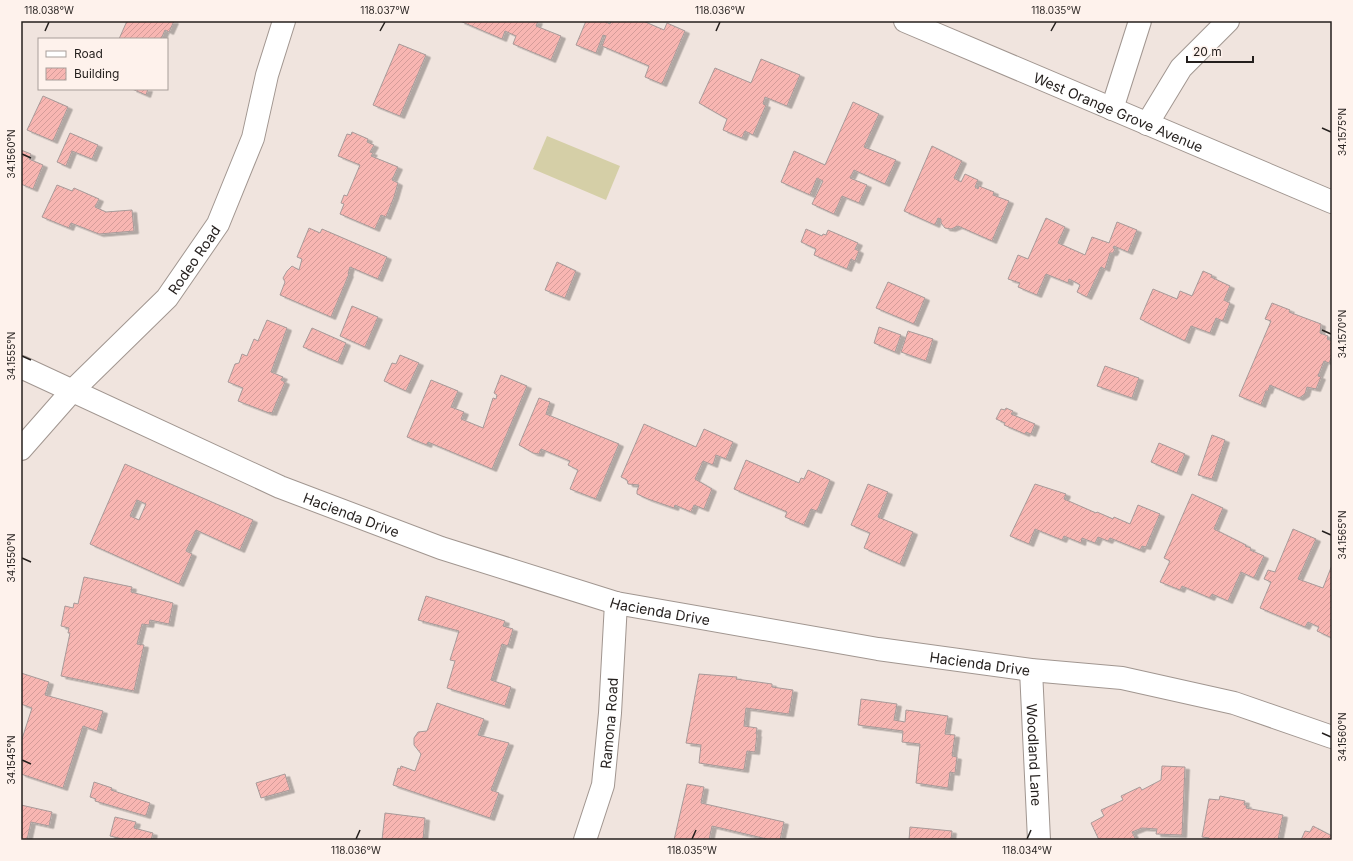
<svg xmlns="http://www.w3.org/2000/svg" width="1353" height="861" viewBox="0 0 1353 861" font-family="Inter,sans-serif">
<style>
.grass{fill:#d5cfa7}
.building{fill:url(#building-hatch);stroke:#a79a99;fill-rule:evenodd;filter:url(#shadow)}
.lines{fill:none;stroke-linecap:round;stroke-linejoin:round}
.minor-casing{stroke:#a19690;stroke-width:24}
.minor{stroke:#fff;stroke-width:22}
.ticks{fill:none;stroke:#241f1d;stroke-width:1.5}
.labels{text-anchor:middle;dominant-baseline:central;stroke-width:3.5;stroke-linejoin:round;paint-order:stroke}
.street-label{font-size:14px;fill:#241f1d;stroke:#fef2ec}
.neatline{fill:none;stroke:#241f1d;stroke-width:1.5}
.ticks-label{font-size:10px;text-anchor:middle;fill:#241f1d}
</style>
<defs>
<pattern id="building-hatch" width="6" height="6" patternUnits="userSpaceOnUse"><rect width="6" height="6" fill="#f8b6b2"/><path d="M-1 1l2-2M0 6l6-6M5 7l2-2" fill="none" stroke="#d49c99"/></pattern>
<filter id="shadow"><feDropShadow dx="4.5" dy="2.5" stdDeviation="0" flood-color="#0004"/></filter>
</defs>
<rect width="100%" height="100%" fill="#f0e4de"/>
<!-- grass -->
<path class="grass" d="M547 136 620 166 606 200 533 169Z"/>
<!-- building -->
<path class="building" d="M127 21H174L169 32 165 30 161 39H119Z
M460 21H538L536 26 561 36 551 60 513 44 516 36 505 31 502 39Z
M586 21H604L610 24 611 21H643L664 30 667 23 685 31 662 84 645 77 649 66 602 46 606 36 603 35 596 53 576 45Z
M399 44 426 55 400 116 373 105Z
M761 59 800 75 787 106 765 97 763 104 766 105 753 135 745 131 742 138 723 130 727 119 699 103 715 68 751 83Z
M132 89H148L146 95Z
M43 96 68 107 53 141 27 130Z
M853 102 879 114 864 147 896 160 885 184 854 170 850 178 867 185 859 203 842 196 834 214 812 204 823 181 817 178 810 195 781 182 794 151 825 165Z
M352 132 368 139 367 142 374 145 370 152 373 153 371 156 398 167 392 180 398 183 394 197 386 217 381 215 375 229 340 214 344 204 341 203 344 195 347 196 360 165 338 156 347 134 351 135Z
M70 133 98 145 92 159 72 151 66 166 57 162Z
M932 146 962 161 954 178 961 182 965 174 978 180 975 187 978 189 979 186 994 192 993 195 1009 201 992 241 958 226 951 229 945 228 941 223V219L938 218 935 225 904 211Z
M21 150 31 154 29 159 43 165 33 189 21 184Z
M57 185 72 191 74 188 99 199 95 207 106 212 132 210 134 231 99 234 71 223 69 228 42 217Z
M1046 218 1065 227 1058 243 1085 255 1092 237 1109 243 1117 222 1137 230 1128 252 1114 246 1113 248 1115 249 1113 253H1110L1105 269 1101 267 1087 297 1077 292 1080 285 1077 283 1069 279 1068 283 1046 274 1037 295 1018 287 1020 283 1008 279 1018 255 1028 259Z
M309 228 320 233 322 229 387 257 378 279 350 267 348 274H349L331 317 280 295 285 282 283 278 287 271 292 266 299 270 302 259 297 257Z
M806 229 822 236 823 234 826 235 828 230 858 243 855 249 859 251 855 261 851 259 847 269 814 255 816 249 801 242Z
M557 262 576 271 565 298 545 290Z
M1203 271 1212 275 1211 277 1230 286 1224 300 1230 303 1223 321 1216 318 1210 333 1191 326 1185 341 1140 319 1153 289 1177 299 1180 291 1192 296Z
M888 282 925 298 914 324 876 308Z
M1272 303 1290 310 1289 312 1321 324 1320 333 1328 336 1327 339 1332 341V356L1329 363 1324 361 1318 376 1321 377 1316 389 1307 387 1305 394 1299 398 1270 385 1268 391H1266L1261 405 1239 396 1271 321 1265 319Z
M352 306 378 317 365 347 340 336Z
M267 320 287 328 271 372 283 377 281 380 285 382 272 413 269 412V413L238 401 243 388 228 382 235 364 239 363 242 354 247 356 254 339 258 341Z
M879 327 901 335 895 352 874 343Z
M312 328 346 343 338 362 303 347Z
M908 331 933 339 926 361 901 352Z
M400 355 419 363 406 391 384 381 392 363 396 364Z
M1105 366 1139 378 1132 398 1097 386Z
M501 375 527 386 492 469 428 442 427 445 407 437 431 380 458 391 451 407 464 412 461 419 483 428 493 398 496 399 497 395 494 393Z
M539 398 550 402 546 414 619 444 596 499 570 489 578 470 568 465 570 461 541 449 539 454 533 453 519 445Z
M1006 408 1013 411 1011 414 1035 424 1031 434 1026 432 1025 434 1004 425 1005 423 996 419 1001 409 1005 410Z
M644 424 696 447 704 429 733 442 726 459 716 455 713 465 703 461 695 479 712 489 704 509 694 505 691 512 675 505 674 508 648 499 637 494V491L639 485 628 484 627 480 621 477Z
M1212 435 1225 440 1212 479 1198 475Z
M1159 443 1185 454 1177 473 1151 462Z
M746 460 799 483 801 478 804 479 808 470 830 480 817 511 811 509 804 525 785 517 787 512 734 489Z
M125 464 253 520 240 550 196 530 186 551 192 554 179 584 90 544ZM137 500 146 504 139 520 130 516Z
M868 484 888 492 878 517 913 532 900 564 864 548 870 533 851 525Z
M1035 484 1066 494 1064 499 1096 513 1097 512 1113 519 1114 517 1130 524 1138 505 1160 514 1146 547 1142 546 1140 550 1110 538 1108 541 1098 537 1095 543 1082 538 1081 543 1064 536 1062 540 1035 529 1029 544 1010 536Z
M1192 494 1223 508 1214 529 1246 545 1245 546 1251 548 1250 550 1264 556 1254 578 1241 572 1228 601 1212 594 1210 598 1182 586 1180 590 1160 582 1170 561 1164 558Z
M1293 529 1316 539 1298 579 1323 588 1332 565V638L1317 631 1319 627 1308 622 1305 627 1260 608 1271 582 1264 579 1268 570 1275 572Z
M84 577 132 587 131 592 173 603 169 624 150 620 149 625 142 624 137 644 144 645 134 691 61 676 70 633H68L69 628 61 626 65 606 73 608 74 603 78 604Z
M426 596 505 621 503 626 513 629 508 646 502 644 491 680 511 687 505 706 447 688 455 661 450 660 459 631 418 620Z
M21 673 49 682 45 695 103 711 97 731 83 726 63 788 21 774V742L32 708 21 704Z
M699 674 737 677 736 679 772 684V687L793 690 789 714 746 708 744 726 757 728 756 734H757L755 752 747 751 744 770 699 763 701 745 686 743Z
M861 699 897 704 894 720 905 722 906 710 948 716 945 734 955 735 952 756 957 757 955 773 950 772 948 788 916 783 920 744 902 742 903 731 858 725Z
M437 703 484 719 478 735 509 743 491 790 499 793 490 818 393 785 398 768 400 769 401 766 415 771 421 754 414 745V738L418 732 427 731Z
M1162 766 1185 767 1182 835 1156 834 1157 829 1142 828 1132 832 1136 840H1099L1091 823 1104 816 1101 810 1123 800 1121 796 1140 787 1142 790 1161 780Z
M285 774 290 790 261 798 256 783Z
M94 782 112 788 111 790 150 803 146 816 95 801 96 799 90 797Z
M687 784 704 787 701 803 784 822 780 840H771L712 826 709 840H674Z
M1220 796 1245 801 1244 805H1247L1246 808 1283 815 1278 840H1209V838L1202 837 1209 799 1219 800Z
M21 805 52 812 49 826 31 822 27 840H21Z
M385 813 425 818 423 840H382Z
M115 817 136 822 134 828 153 833 151 840H127L110 836Z
M1313 826 1332 836V840H1301L1305 831 1310 832Z
M910 827 952 831 951 840H909Z"/>
<g class="lines">
<!-- minor casing -->
<g class="minor-casing">
<g id="minor">
<path id="s1" d="M905 21 1332 202"/>
<path d="M1112 109 1140 21"/>
<path d="M1147 124 1181 68 1228 21"/>
<path id="s2" d="M21 367 280 487 441 548 616 603 878 649 1031 670 1122 678 1234 703 1332 737"/>
<path id="s3" d="M21 449 72 391 167 298 218 224 253 138 267 75 284 21"/>
<path id="s4" d="M1031 670 1039 840"/>
<path id="s5" d="M585 840 603 785 610 713 616 603"/>
</g>
</g>
<!-- minor -->
<use href="#minor" class="minor"/>
</g>
<!-- ticks -->
<path class="ticks" d="M45 31 49 22M380 31 385 22M716 31 720 22M1051 31 1056 22M1322 128 1331 132M22 154 31 158M1322 330 1331 334M22 356 31 360M1322 531 1331 535M22 558 31 562M1322 733 1331 737M22 760 31 764M356 839 360 830M692 839 696 830M1027 839 1031 830"/>
<g class="labels">
<!-- street labels -->
<g class="street-label">
<text stroke="none"><textPath href="#s1" startOffset="232">West Orange Grove Avenue</textPath></text>
<text stroke="none"><textPath href="#s3" startOffset="257">Rodeo Road</textPath></text>
<text stroke="none"><textPath href="#s2" startOffset="362">Hacienda Drive</textPath></text>
<text stroke="none"><textPath href="#s2" startOffset="686">Hacienda Drive</textPath></text>
<text stroke="none"><textPath href="#s2" startOffset="1010">Hacienda Drive</textPath></text>
<text stroke="none"><textPath href="#s5" startOffset="120">Ramona Road</textPath></text>
<text stroke="none"><textPath href="#s4" startOffset="85">Woodland Lane</textPath></text>
</g>
</g>
<!-- border -->
<rect width="1353" height="861" fill="none" stroke="#fef2ec" stroke-width="44"/>
<!-- legend -->
<rect x="38" y="38" width="130" height="52" fill="#fef2ec" stroke="#a79e99"/>
<rect x="46" y="51" width="20" height="6" fill="#ffffff" stroke="#a79e99"/>
<text x="74" y="58" font-size="12" fill="#241f1d">Road</text>
<rect x="46" y="68" width="20" height="12" fill="url(#building-hatch)" stroke="#a79e99"/>
<text x="74" y="78" font-size="12" fill="#241f1d">Building</text>
<!-- scale -->
<path d="M1187 56v6h66v-6" fill="none" stroke="#241f1d" stroke-width="2"/>
<text x="1193" y="56" font-size="12" fill="#241f1d" stroke="#fef2ec" stroke-width="3" paint-order="stroke">20 m</text>
<rect x="22" y="22" width="1309" height="817" class="neatline"/>
<g class="ticks-label">
<text x="49" y="14">118.038°W</text>
<text x="385" y="14">118.037°W</text>
<text x="720" y="14">118.036°W</text>
<text x="1056" y="14">118.035°W</text>
<text transform="translate(1342 132) rotate(-90)" y="4">34.1575°N</text>
<text transform="translate(11 154) rotate(-90)" y="4">34.1560°N</text>
<text transform="translate(1342 334) rotate(-90)" y="4">34.1570°N</text>
<text transform="translate(11 356) rotate(-90)" y="4">34.1555°N</text>
<text transform="translate(1342 535) rotate(-90)" y="4">34.1565°N</text>
<text transform="translate(11 558) rotate(-90)" y="4">34.1550°N</text>
<text transform="translate(1342 737) rotate(-90)" y="4">34.1560°N</text>
<text transform="translate(11 760) rotate(-90)" y="4">34.1545°N</text>
<text x="356" y="854">118.036°W</text>
<text x="692" y="854">118.035°W</text>
<text x="1027" y="854">118.034°W</text>
</g>
</svg>
